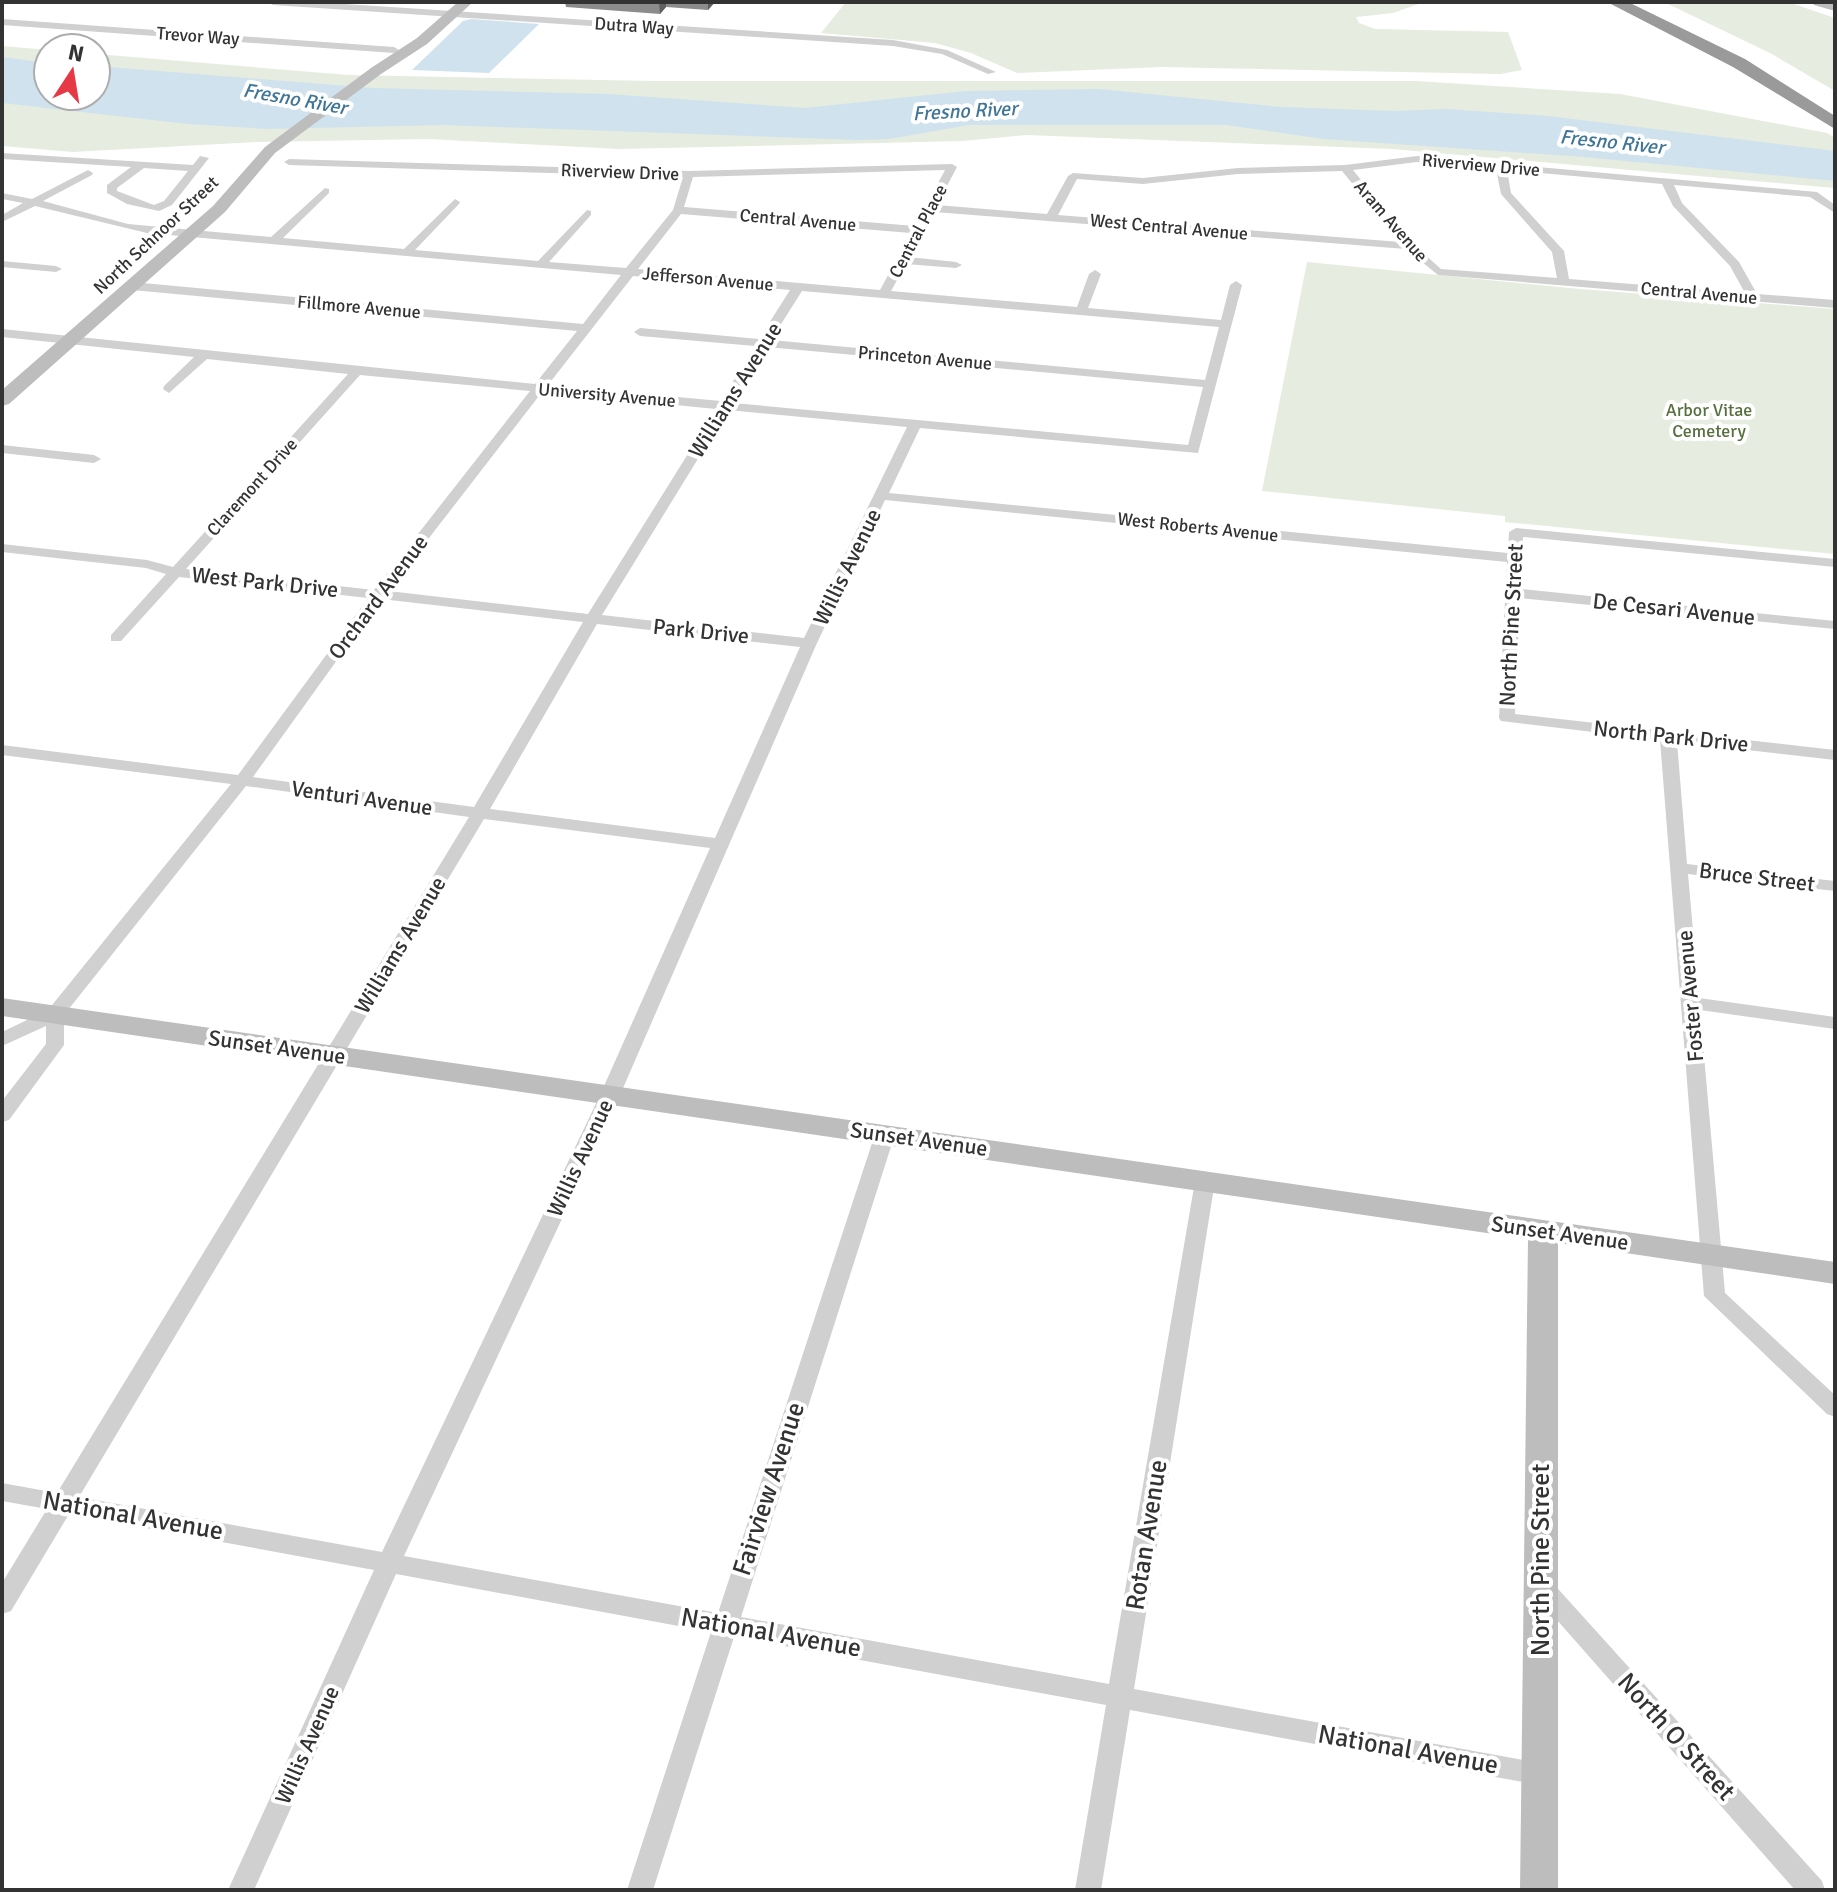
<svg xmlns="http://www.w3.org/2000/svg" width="1837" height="1892" viewBox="0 0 1837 1892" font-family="Signika,sans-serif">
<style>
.green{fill:#e6ecdf}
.water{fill:#cfe2ee}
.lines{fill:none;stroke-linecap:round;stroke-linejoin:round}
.street{fill:#d0d0d0;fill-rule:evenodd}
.secondary{fill:#bdbdbd;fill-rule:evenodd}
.highway{fill:#9a9a9a;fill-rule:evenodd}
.wall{fill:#8c8c8c}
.shaded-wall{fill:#5f5f5f}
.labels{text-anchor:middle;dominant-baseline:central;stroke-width:8;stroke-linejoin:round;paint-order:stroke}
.far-street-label{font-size:18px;fill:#333;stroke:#fff}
.far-park-label{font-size:18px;fill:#56703f;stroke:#fff}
.far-water-label{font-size:20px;font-style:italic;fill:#3f7597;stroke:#fff}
.street-label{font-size:22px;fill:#333;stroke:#fff}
.near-street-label{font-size:26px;fill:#333;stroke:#fff}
</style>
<rect width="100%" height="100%" fill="#fff"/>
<!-- green -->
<path class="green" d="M846 2H1424L1393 13 1356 17 1359 23 1375 29 1508 32 1522 70 1500 74 1162 67 1017 73 971 53 935 43 821 33Z
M1664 2H1788L1835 18V91L1770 53Z
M2 46 48 50V96H96V54L348 75 654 81H1416L1620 94 1827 133 1835 138V188L1392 149 1027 135 963 141 620 149 427 139 257 142 73 152 2 146Z
M1307 262 1580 289 1835 309V554L1505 522V516L1262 491Z"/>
<!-- water -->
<path class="water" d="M471 19 539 24 489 73 412 70 463 21Z
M2 57 48 63V96H96V66L373 88 608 94 805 108 966 91 1098 89 1281 107 1394 111 1446 109 1548 116 1835 151V181L1584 157 1324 139 1226 125H969L889 139 859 140 443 125 267 129 188 124 2 103Z"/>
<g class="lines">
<!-- street -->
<path class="street" d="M268 2H314L893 40 947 50 996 72 988 74 942 54 893 46 273 5Z
M2 19 394 47 399 50 394 53 2 25Z
M2 153 193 165 200 156 209 158 172 205 159 211 127 204 107 193V185L131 167 2 159ZM144 168 188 171 164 201 154 205 117 191V188Z
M1417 156 1817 192 1835 205V213L1810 197 1674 185 1682 203 1739 262 1757 294 1835 300V308L1438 275 1406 249 934 212 909 257 956 262 962 265 956 268 906 264 891 291 1077 307 1089 274 1095 270 1101 274 1088 308 1221 320 1230 285 1236 281 1242 285 1198 453 920 428 889 493 1508 553 1509 532 1516 528 1835 559V567L1523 537 1521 589 1835 621V629L1520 598 1515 714 1835 750V760L1677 742 1687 864 1835 881V891L1688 874 1699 998 1835 1017V1029L1700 1010 1725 1293 1835 1395V1417L1827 1414 1704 1296 1660 740 1501 721 1499 718 1507 562 885 500 817 643 620 1095 404 1556 718 1613 875 1134 878 1129H892L895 1134 741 1617 1109 1684 1195 1181 1198 1176H1212L1215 1181 1134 1689 1539 1763 1548 1766 1552 1774 1548 1782 1539 1785 1130 1710 1101 1890H1075L1106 1705 734 1637 653 1890H627L711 1632 396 1574 254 1890H228L374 1570 69 1514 11 1611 2 1614V1583L47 1509 2 1501V1483L57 1493 469 817 246 786 64 1015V1045L9 1120 2 1122V1101L46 1044V1026L2 1046V1032L48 1010 231 784 2 755V745L238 775 368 598 179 577 121 641H111V635L166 574 146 568 2 552V544L147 560 173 567 348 374 207 359 169 393 163 389 164 386 194 357 2 337V329L535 384 577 331 132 290 126 286 132 282 583 324 621 275 147 233 35 206 2 222V215L23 203 2 199V193L32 199 88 170 93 173 92 175 43 201 128 224 271 237 325 188 329 189V193L283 238 404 249 455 199 460 202 459 204 415 250 538 261 587 210 591 211V215L549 262 626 268 673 210 683 177 289 165 284 162 289 159 689 171 952 164 957 167 937 205 1047 214 1068 176 1073 173 1143 178 1238 168 1345 165ZM1417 162 1496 169 1501 194 1552 252 1557 278 1441 269 1413 244 1353 170ZM945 170 915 226 684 207 693 177ZM1507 170 1662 184 1673 206 1730 266 1745 293 1569 279 1564 251 1511 193ZM1342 171 1400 242 1058 215 1077 179 1143 184 1238 174ZM681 214 911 233 880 290 638 269ZM633 276 790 290 759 339 640 328 634 332 640 336 755 346 721 401 548 385ZM802 291 1219 327 1205 380 771 340ZM767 347 1203 387 1188 445 733 403ZM360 375 530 391 374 590 186 569ZM542 392 716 409 588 614 388 591ZM728 410 907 427 804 638 602 615ZM381 599 583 622 474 807 253 777ZM597 624 800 647 715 838 490 809ZM484 819 710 848 600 1095 382 1552 79 1497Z
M2 261 56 266 62 269 56 272 2 267Z
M2 445 94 455 101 459 94 463 2 453Z
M1542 1577 1550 1580 1822 1881 1825 1890H1795L1534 1594 1530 1587 1534 1580Z"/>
<!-- secondary -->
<path class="secondary" d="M458 2H473L427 44 381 74 275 153 225 212 9 404 2 406V390L213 206 265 147 371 68 417 38Z
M1812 2 1835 3V11L1814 5Z
M2 998 1835 1262V1284L1558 1243V1890H1520L1528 1239 2 1016Z"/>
<!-- highway -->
<path class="highway" d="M1607 2H1628L1745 59 1835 116V129L1733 67Z"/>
</g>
<!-- wall -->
<path class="wall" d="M565 2H715L708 10 666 7 660 14 566 7Z"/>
<!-- shaded-wall -->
<path class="shaded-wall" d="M659 2H666V7L660 14Z
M708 2H715L708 10Z"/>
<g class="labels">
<!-- far-street labels -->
<g class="far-street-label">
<text transform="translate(634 26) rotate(4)">Dutra Way</text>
<text transform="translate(198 36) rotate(4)">Trevor Way</text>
<text transform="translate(1481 165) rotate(5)">Riverview Drive</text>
<text transform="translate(620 172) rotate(2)">Riverview Drive</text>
<text transform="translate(798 220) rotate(5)">Central Avenue</text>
<text transform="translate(1391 221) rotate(49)">Aram Avenue</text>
<text transform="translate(1169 227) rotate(5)">West Central Avenue</text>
<text transform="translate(918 231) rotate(-62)">Central Place</text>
<text transform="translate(156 235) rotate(-43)">North Schnoor Street</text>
<text transform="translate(708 279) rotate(5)">Jefferson Avenue</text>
<text transform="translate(1699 293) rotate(5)">Central Avenue</text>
<text transform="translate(359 307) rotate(5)">Fillmore Avenue</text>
<text transform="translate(925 358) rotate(5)">Princeton Avenue</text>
<text transform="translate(607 395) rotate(5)">University Avenue</text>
<text transform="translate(252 487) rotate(-48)">Claremont Drive</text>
<text transform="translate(1198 527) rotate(6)">West Roberts Avenue</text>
</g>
<!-- far-park labels -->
<g class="far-park-label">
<text x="1709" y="410">Arbor Vitae<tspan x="1709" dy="21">Cemetery</tspan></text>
</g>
<!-- far-water labels -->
<g class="far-water-label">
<text transform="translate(295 99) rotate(10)">Fresno River</text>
<text transform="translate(965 111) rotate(-3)">Fresno River</text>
<text transform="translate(1612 142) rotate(6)">Fresno River</text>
</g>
<!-- street labels -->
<g class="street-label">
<text transform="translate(735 390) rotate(-58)">Williams Avenue</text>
<text transform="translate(847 567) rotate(-64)">Willis Avenue</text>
<text transform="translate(265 582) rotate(6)">West Park Drive</text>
<text transform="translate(378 597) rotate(-53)">Orchard Avenue</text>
<text transform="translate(1674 609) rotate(6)">De Cesari Avenue</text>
<text transform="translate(1511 625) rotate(-87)">North Pine Street</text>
<text transform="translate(701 631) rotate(6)">Park Drive</text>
<text transform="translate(1671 736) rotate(6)">North Park Drive</text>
<text transform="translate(362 798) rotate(8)">Venturi Avenue</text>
<text transform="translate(1757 877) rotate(7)">Bruce Street</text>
<text transform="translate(400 945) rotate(-59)">Williams Avenue</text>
<text transform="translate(1690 996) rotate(-95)">Foster Avenue</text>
<text transform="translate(277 1047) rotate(8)">Sunset Avenue</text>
<text transform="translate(919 1139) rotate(8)">Sunset Avenue</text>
<text transform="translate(580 1158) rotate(-65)">Willis Avenue</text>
<text transform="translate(1560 1233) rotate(8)">Sunset Avenue</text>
<text transform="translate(307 1745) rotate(-66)">Willis Avenue</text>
</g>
<!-- near-street labels -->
<g class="near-street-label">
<text transform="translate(769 1489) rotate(-72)">Fairview Avenue</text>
<text transform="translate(133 1516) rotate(10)">National Avenue</text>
<text transform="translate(1147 1535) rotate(-81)">Rotan Avenue</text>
<text transform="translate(1541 1560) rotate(-90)">North Pine Street</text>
<text transform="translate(771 1633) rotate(10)">National Avenue</text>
<text transform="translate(1676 1737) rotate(48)">North O Street</text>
<text transform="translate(1408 1750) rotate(10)">National Avenue</text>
</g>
</g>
<!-- border -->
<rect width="1837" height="1892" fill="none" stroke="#333333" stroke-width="8"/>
<!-- north arrow -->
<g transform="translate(72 72) rotate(12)"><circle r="38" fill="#ffffff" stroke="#adadad" stroke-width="2"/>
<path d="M0-6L14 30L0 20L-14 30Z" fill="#e63946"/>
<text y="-12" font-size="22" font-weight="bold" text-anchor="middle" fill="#333333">N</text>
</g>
</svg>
